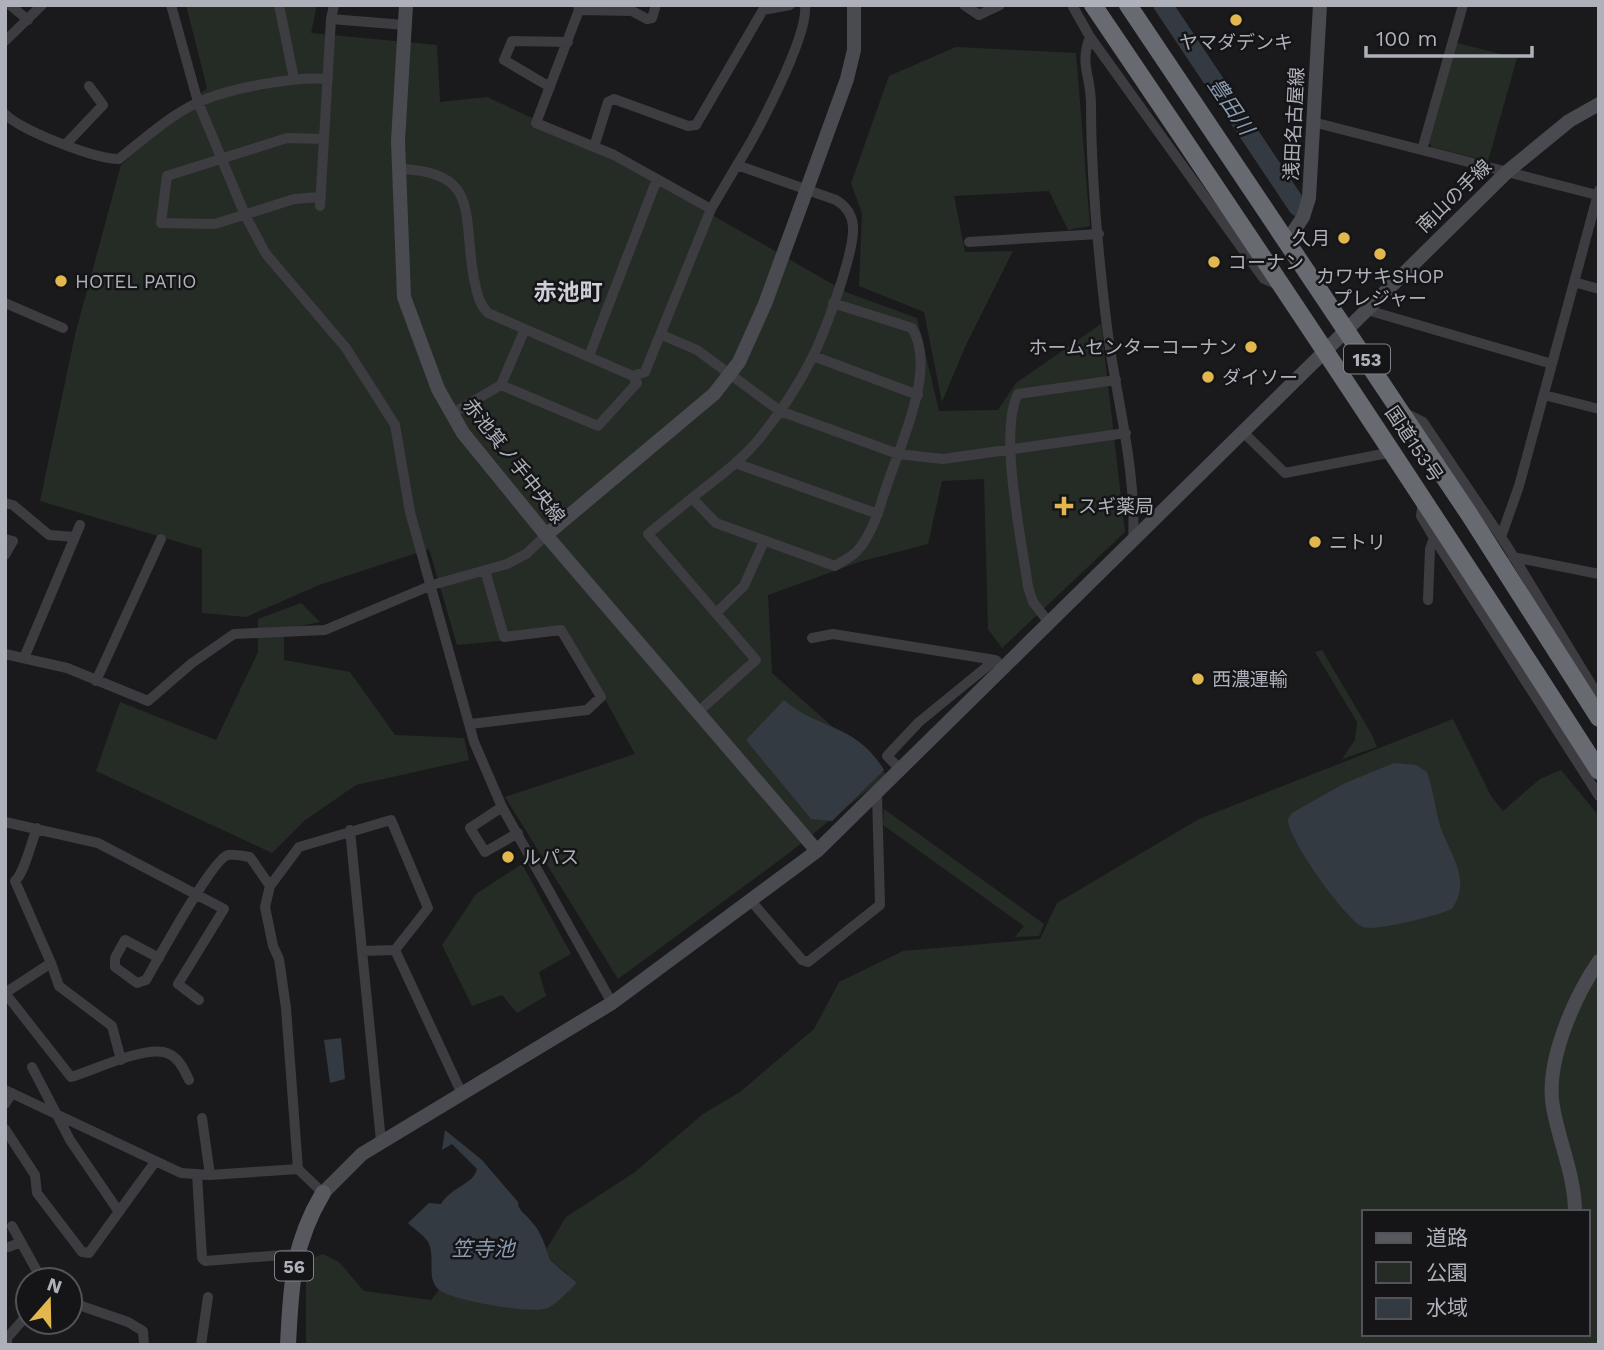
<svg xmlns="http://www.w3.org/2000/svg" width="1604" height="1350" viewBox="0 0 1604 1350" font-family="'Work Sans','Noto Sans JP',sans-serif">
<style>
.green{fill:#252c26;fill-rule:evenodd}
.water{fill:#333a41}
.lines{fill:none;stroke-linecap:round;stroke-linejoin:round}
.river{stroke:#333a41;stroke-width:19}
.street{stroke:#3c3c41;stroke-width:10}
.secondary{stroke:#4a4b51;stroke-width:14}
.primary{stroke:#58595f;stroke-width:16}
.highway{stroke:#686a71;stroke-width:18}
.poi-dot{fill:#e1b74e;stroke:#151517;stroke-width:2.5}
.labels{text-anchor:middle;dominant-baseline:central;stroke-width:5;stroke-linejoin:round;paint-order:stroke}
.shield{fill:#151517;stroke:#808289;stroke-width:2}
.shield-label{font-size:18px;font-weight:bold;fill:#aeb1ba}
.poi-label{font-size:19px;fill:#aeb1ba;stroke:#151517;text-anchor:start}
.street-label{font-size:19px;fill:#aeb1ba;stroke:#151517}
.water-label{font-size:21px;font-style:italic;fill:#899cb1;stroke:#151517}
.quarter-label{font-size:23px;font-weight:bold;fill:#cfd0d7;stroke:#151517}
</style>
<rect width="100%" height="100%" fill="#1a1a1c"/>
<!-- green -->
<path class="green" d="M186 5H317L311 33 437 45 440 102 487 97 594 147 848 293 917 318 939 411 998 410 1016 383 1101 324 1125 532 1002 648 988 629 984 479 942 481 928 544 859 562 768 595 772 673 887 775 789 853 618 979 505 797 635 754 605 699 564 635 457 645 429 549 319 585 246 617 202 613V549L40 501 75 335 121 165 207 88Z
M1457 43 1517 58 1488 161 1432 147 1429 143Z
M956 47 1076 53 1090 226 1068 230 1049 191 954 196 965 252 1013 251 965 347 942 402 924 312 859 286 862 213 851 183 889 76Z
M301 603 320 622 284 629V660L350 672 395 735 464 738 469 760 356 785 304 821 272 853 96 771 120 702 216 740 258 652V619Z
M1322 650 1372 735 1377 747 1342 759 1355 740 1357 722 1315 652Z
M1453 719 1491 796 1503 811 1540 779 1561 770 1599 816V1345H306V1272L312 1258 323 1254 339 1262 364 1291 431 1300 439 1290 488 1305 568 1274 550 1260 546 1250 566 1217 635 1172 703 1114 740 1092 814 1029 839 982 903 951 1040 939 1057 903 1199 819ZM1364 1212H1588V1334H1364Z
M884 809 1044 924 1039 936 1015 937 1024 926 883 825Z
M522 864 571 954 539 972 546 996 517 1013 502 995 472 1006 442 945 476 894Z"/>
<!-- water -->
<path class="water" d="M784 700C820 731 856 723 884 770L832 821 811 819 746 740Z
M1394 763 1416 765 1427 772C1434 791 1435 812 1442 831 1453 859 1471 881 1452 909 1439 915 1375 932 1363 927 1345 919 1287 838 1288 819L1292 813 1343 784Z
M341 1038 345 1079 330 1083 324 1040Z
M445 1130 482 1160 518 1202C518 1211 525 1213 530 1220 542 1232 545 1246 550 1260L577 1283C569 1290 558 1303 548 1308 532 1315 449 1300 438 1289 426 1278 436 1256 428 1242 424 1235 414 1229 408 1223L429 1203 441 1204C452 1186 473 1185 477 1169L452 1144 442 1150Z"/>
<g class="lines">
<!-- river -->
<path class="river" d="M1163 5 1298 207"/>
<!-- street -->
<path class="street" d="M10 5 28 20
M171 5 198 102 245 215 266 254 346 348 395 425 410 512 474 742 502 807 612 1003
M279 5 294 79
M334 5 331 19 405 25
M964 5 979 15 1000 5
M1072 5 1090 37C1079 65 1091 75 1091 104 1091 178 1098 253 1107 327 1116 399 1137 469 1133 542
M579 10 632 11 647 19 652 18 656 5
M1090 37 1264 279 1281 286
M5 41 42 5
M550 87 504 60 512 41 568 42
M5 114C22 131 95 159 119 159 144 139 170 115 199 102 230 88 295 76 328 79
M1313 122 1597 195
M66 144 103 105 89 86
M594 147 608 102 614 99 688 126 696 125 763 10 790 5
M1422 150 1463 5
M737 165C755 137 809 36 805 5
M399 169C482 171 462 216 474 279 477 292 478 303 488 313L633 376 645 372 711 209 614 155 536 123 579 10 578 5
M321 197 294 199 215 224 161 223 167 176 287 138 324 139
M320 206 331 19
M711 209 737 165 836 200C846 206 852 214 853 226 855 252 825 332 812 358 799 384 782 410 763 434 744 459 717 478 692 498L716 523 835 566C842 561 852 557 857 551 874 532 880 505 888 482 901 443 937 368 912 328L833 303
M969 242 1099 234
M1574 282 1599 289
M5 303 63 328
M1367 310 1552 364
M662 335 697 350 780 411 898 454 943 459 1126 433
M589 356 657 179
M813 356 918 395
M501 385 598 426 637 383 633 376
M1544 395 1599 409
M1405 413 1423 422 1507 546 1599 697
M451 414 501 385 525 329
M1244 433 1285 473 1393 452
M735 463 878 514
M692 498 648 534 756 660 698 712
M1423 501 1421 516 1434 538 1599 796
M5 503 13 505 49 535 75 537
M1501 537 1519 486 1599 190
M5 539 13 541 5 555
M1513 557 1599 574
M1428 600 1430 549 1434 538
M716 613 744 586 764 541
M1050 624 1033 602 1028 587C1022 541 998 432 1018 394L1116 380
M812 638 833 634 995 660
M5 654 67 668 148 701 192 663 234 634 325 630 432 585 507 564 526 554 546 535
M24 658 80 525
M96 681 161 539
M471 724 587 710 601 697 561 630 504 637 485 570
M901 770 887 756 919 722 995 660 997 661
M502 807 470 828 485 852 518 833
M5 822 98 843 224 909 178 984 199 1000
M350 830 381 1141
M270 886 299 847 391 820 428 908 395 950 462 1094
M752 902 802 960 808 962 880 905 877 795
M362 951 395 950
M159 958 125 940 115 958V967L137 983 146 980C157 961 213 858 228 855 234 854 243 856 250 857L270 886 265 907 273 946 279 959 286 1008 298 1169 323 1193
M51 963 59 986 112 1026 121 1060
M5 993 71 1077C94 1070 140 1048 163 1052 177 1054 184 1069 189 1080
M5 993 51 963 15 881C24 874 32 840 37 828
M32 1067 70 1140 119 1212
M5 1090 181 1173 210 1175 298 1169
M5 1104 12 1093
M202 1118 210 1175
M5 1129 35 1175 37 1193 82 1252 89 1253 155 1162
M197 1174 202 1258 205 1261 296 1254
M12 1226 42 1280
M9 1247 21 1242
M70 1302 128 1322 143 1331 144 1345
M7 1345V1338L28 1314
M201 1345 208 1297"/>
<!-- secondary -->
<path class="secondary" d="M406 5 398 141 404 297 438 389 463 433 546 535 817 851
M1288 240 1303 217 1309 198 1320 5
M546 535 714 394 739 362 765 304 847 79 854 50V5
M323 1193 362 1154 612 1003 817 851 1508 171 1569 121 1599 104
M1575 1212C1575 1176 1559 1142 1553 1107 1545 1063 1574 997 1599 961"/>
<!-- primary -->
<path class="primary" d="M288 1345C291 1286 292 1245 323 1193"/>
<!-- highway -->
<path class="highway" d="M1093 5C1265 259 1434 513 1599 771
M1128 5 1469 514 1599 718"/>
</g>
<!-- markers -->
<g class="poi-dot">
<circle cx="1236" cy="20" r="7"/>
<circle cx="1344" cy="238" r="7"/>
<circle cx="1380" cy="254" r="7"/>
<circle cx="1214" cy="262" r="7"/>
<circle cx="61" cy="281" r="7"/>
<circle cx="1251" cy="347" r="7"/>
<circle cx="1208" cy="377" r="7"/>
<path d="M1060.5 495.5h7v7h7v7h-7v7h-7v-7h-7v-7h7z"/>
<circle cx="1315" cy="542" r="7"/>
<circle cx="1198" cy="679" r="7"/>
<circle cx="508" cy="857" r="7"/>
</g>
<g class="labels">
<!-- shield labels -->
<g class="shield">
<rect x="1344" y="344.5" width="46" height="29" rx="5"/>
<rect x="275" y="1251.5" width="38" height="29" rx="5"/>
</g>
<g class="shield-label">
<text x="1367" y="359">153</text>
<text x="294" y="1266">56</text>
</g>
<!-- poi labels -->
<g class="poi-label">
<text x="1236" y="42" text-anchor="middle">ヤマダデンキ</text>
<text x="1330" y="238" text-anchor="end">久月</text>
<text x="1228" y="262">コーナン</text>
<text x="1380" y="276" text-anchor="middle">カワサキSHOP<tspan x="1380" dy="22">プレジャー</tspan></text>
<text x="75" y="281">HOTEL PATIO</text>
<text x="1237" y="347" text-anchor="end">ホームセンターコーナン</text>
<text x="1222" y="377">ダイソー</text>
<text x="1078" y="506">スギ薬局</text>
<text x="1329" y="542">ニトリ</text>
<text x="1212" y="679">西濃運輸</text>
<text x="522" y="857">ルパス</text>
</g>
<!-- street labels -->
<g class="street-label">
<text transform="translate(1294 124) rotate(-87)">浅田名古屋線</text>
<text transform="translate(1454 196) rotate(-44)">南山の手線</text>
<text transform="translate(1414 444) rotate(56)">国道153号</text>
<text transform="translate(514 461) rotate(52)">赤池箕ノ手中央線</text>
</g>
<!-- water labels -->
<g class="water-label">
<text transform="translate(1231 106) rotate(56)">豊田川</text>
<text x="483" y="1248">笠寺池</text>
</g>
<!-- quarter labels -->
<g class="quarter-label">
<text x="568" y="292">赤池町</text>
</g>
</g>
<!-- border -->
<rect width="1604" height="1350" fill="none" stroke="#aeb1ba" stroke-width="14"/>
<!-- legend -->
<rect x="1362" y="1210" width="228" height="126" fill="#151517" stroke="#525358" stroke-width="2"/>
<rect x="1376" y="1233" width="35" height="10" fill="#58595f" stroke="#525358" stroke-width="2"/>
<text x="1426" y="1245" font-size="21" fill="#aeb1ba">道路</text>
<rect x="1376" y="1262" width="35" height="21" fill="#252c26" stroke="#525358" stroke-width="2"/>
<text x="1426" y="1280" font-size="21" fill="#aeb1ba">公園</text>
<rect x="1376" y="1298" width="35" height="21" fill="#333a41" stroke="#525358" stroke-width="2"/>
<text x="1426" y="1315" font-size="21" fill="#aeb1ba">水域</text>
<!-- north arrow -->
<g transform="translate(49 1301) rotate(20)"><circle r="33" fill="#151517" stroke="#525358" stroke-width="2"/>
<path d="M0-5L12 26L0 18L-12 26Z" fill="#e1b74e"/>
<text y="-10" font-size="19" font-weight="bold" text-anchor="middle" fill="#aeb1ba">N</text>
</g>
<!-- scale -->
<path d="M1366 46v10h166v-10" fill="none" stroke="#aeb1ba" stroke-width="3.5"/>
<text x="1376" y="46" font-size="21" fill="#aeb1ba" stroke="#151517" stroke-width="5" paint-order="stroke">100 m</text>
</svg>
